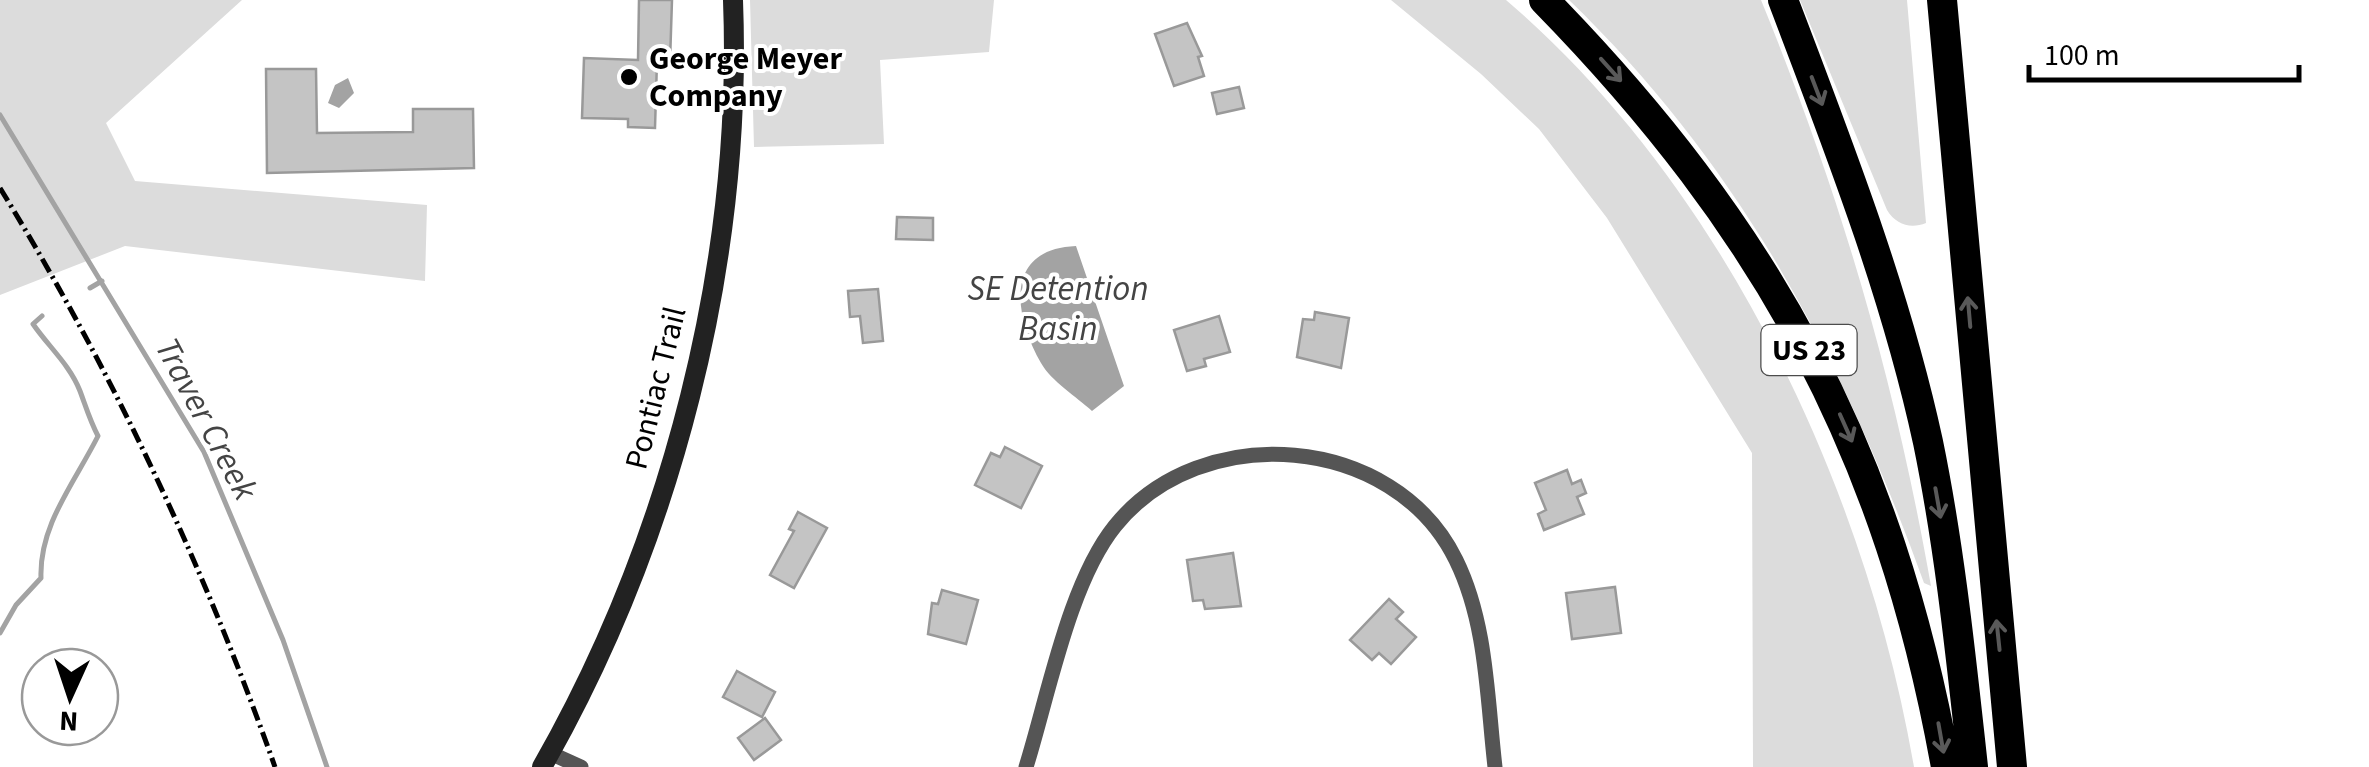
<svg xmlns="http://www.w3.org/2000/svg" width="2369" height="767" viewBox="0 0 2369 767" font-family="'Source Sans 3',sans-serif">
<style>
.green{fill:#dcdcdc}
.water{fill:#a3a3a3}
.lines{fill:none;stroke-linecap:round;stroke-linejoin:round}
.stream{stroke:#a3a3a3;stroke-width:5}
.building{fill:#c4c4c4;stroke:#999;stroke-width:2.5}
.street{stroke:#555;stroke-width:15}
.secondary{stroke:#222;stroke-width:20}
.highway{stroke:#000;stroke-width:30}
.rail{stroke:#000;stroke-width:5;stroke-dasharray:15 5 2.5 5;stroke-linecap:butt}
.oneway{stroke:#595959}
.poi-dot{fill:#000;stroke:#fff;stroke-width:4}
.labels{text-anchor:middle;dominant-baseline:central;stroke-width:8;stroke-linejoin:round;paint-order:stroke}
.shield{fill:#fff;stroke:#4c4c4c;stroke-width:2.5}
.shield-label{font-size:30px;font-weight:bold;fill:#000}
.poi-label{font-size:32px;font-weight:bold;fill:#000;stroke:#fff;text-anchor:start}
.street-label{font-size:32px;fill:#000;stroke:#fff}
.water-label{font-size:35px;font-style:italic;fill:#444;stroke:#fff}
</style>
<rect width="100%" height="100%" fill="#fff"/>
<!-- green -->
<path class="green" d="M0 0H242L106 123 135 181 427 205 425 281 125 246 0 295Z
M750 0H994L989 52 880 60 884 144 754 147Z
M1391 0H1506C1724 186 1866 489 1914 767H1753L1752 453 1607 218 1539 129 1481 74Z
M1569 0H1761C1841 196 1894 377 1931 586L1924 583C1844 361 1741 166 1569 0Z
M1800 0H1907L1926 223C1911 229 1896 225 1887 210Z"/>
<!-- water -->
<path class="water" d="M348 78 354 93 339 108 328 103 335 85Z
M1076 246 1124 386 1092 411C1077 397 1051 381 1041 363 1014 316 1003 249 1076 246Z"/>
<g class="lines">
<!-- stream -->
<path class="stream" d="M0 115 204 452 283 640 327 767
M90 288 102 281
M0 633 16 605 41 578C39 525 75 482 98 436 90 421 86 407 80 391 70 365 48 346 33 324L42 316"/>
</g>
<!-- building -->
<path class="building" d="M639 0H672L670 62 657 61 655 128 628 127V119L582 118 584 58 638 60Z
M1187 23 1202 56 1198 57 1204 76 1174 86 1155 34Z
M266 69H316L317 133 413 132V109H473L474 168 267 173Z
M1239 87 1244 108 1217 114 1212 93Z
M897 217 933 218V240L896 239Z
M878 289 883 341 863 343 860 316 850 317 848 291Z
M1315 312 1349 318 1341 368 1297 357 1303 319 1314 320Z
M1219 316 1230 352 1204 359 1206 366 1187 371 1174 330Z
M1005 447 1042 466 1021 508 975 485 991 453 1000 457Z
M1567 470 1572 484 1581 480 1586 493 1577 497 1584 514 1544 530 1538 514 1546 510 1535 483Z
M798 512 827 528 794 588 770 575 794 531 789 529Z
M1233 553 1241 606 1205 609 1203 600 1193 601 1187 560Z
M1615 587 1621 633 1572 639 1566 593Z
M942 590 978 600 966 644 928 634 932 603 938 604Z
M1389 599 1403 612 1396 619 1416 637 1391 664 1379 653 1372 660 1350 640Z
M737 671 775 692 762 717 723 697Z
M765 718 781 740 754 760 738 738Z"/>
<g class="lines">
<!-- street -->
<path class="street" d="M550 753 581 767
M1026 767C1048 697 1069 583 1115 526 1201 419 1394 433 1456 560 1487 623 1487 698 1495 767"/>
<!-- secondary -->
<path class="secondary" d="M542 767C672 539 743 263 733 0"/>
<!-- highway -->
<path class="highway" d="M1544 0C1768 229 1889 451 1946 767
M1783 0C1838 145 1895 290 1928 442 1950 549 1961 658 1973 767
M1942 0 2012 767"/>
<!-- rail -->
<path class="rail" d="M0 188C112 370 204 566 275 767"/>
</g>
<!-- one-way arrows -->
<defs><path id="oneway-shaft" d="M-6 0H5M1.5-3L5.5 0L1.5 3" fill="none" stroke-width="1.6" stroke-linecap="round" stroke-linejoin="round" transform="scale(2.5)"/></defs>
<g class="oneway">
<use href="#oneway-shaft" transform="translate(1611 70) rotate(48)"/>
<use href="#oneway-shaft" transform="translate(1817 91) rotate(69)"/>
<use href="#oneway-shaft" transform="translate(1969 312) rotate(-95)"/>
<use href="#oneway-shaft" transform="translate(1846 428) rotate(66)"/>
<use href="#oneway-shaft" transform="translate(1938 503) rotate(80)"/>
<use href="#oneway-shaft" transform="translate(1998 635) rotate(-96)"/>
<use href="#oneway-shaft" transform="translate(1941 738) rotate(80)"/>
</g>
<!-- markers -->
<circle class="poi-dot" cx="629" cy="77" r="10"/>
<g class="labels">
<!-- shield labels -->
<rect class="shield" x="1761.5" y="325" width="95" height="50" rx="8"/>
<g class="shield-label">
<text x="1809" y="350">US 23</text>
</g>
<!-- poi labels -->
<g class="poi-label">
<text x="649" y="59">George Meyer<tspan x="649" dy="37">Company</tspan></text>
</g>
<!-- street labels -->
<g class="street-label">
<text transform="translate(656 388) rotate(-76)">Pontiac Trail</text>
</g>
<!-- water labels -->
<g class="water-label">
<text x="1058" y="289">SE Detention<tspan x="1058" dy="40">Basin</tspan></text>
<text transform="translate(206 419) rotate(62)">Traver Creek</text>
</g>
</g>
<!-- north arrow -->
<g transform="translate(70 697) rotate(183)"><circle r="48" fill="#ffffff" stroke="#999999" stroke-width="2.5"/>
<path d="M0-8L18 38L0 25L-18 38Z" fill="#000000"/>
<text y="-15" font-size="28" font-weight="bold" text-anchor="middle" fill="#000000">N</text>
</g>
<!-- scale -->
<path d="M2029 65v15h270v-15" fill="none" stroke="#000000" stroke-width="5"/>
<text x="2044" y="65" font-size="30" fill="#000000" stroke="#ffffff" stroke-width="8" paint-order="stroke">100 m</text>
</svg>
